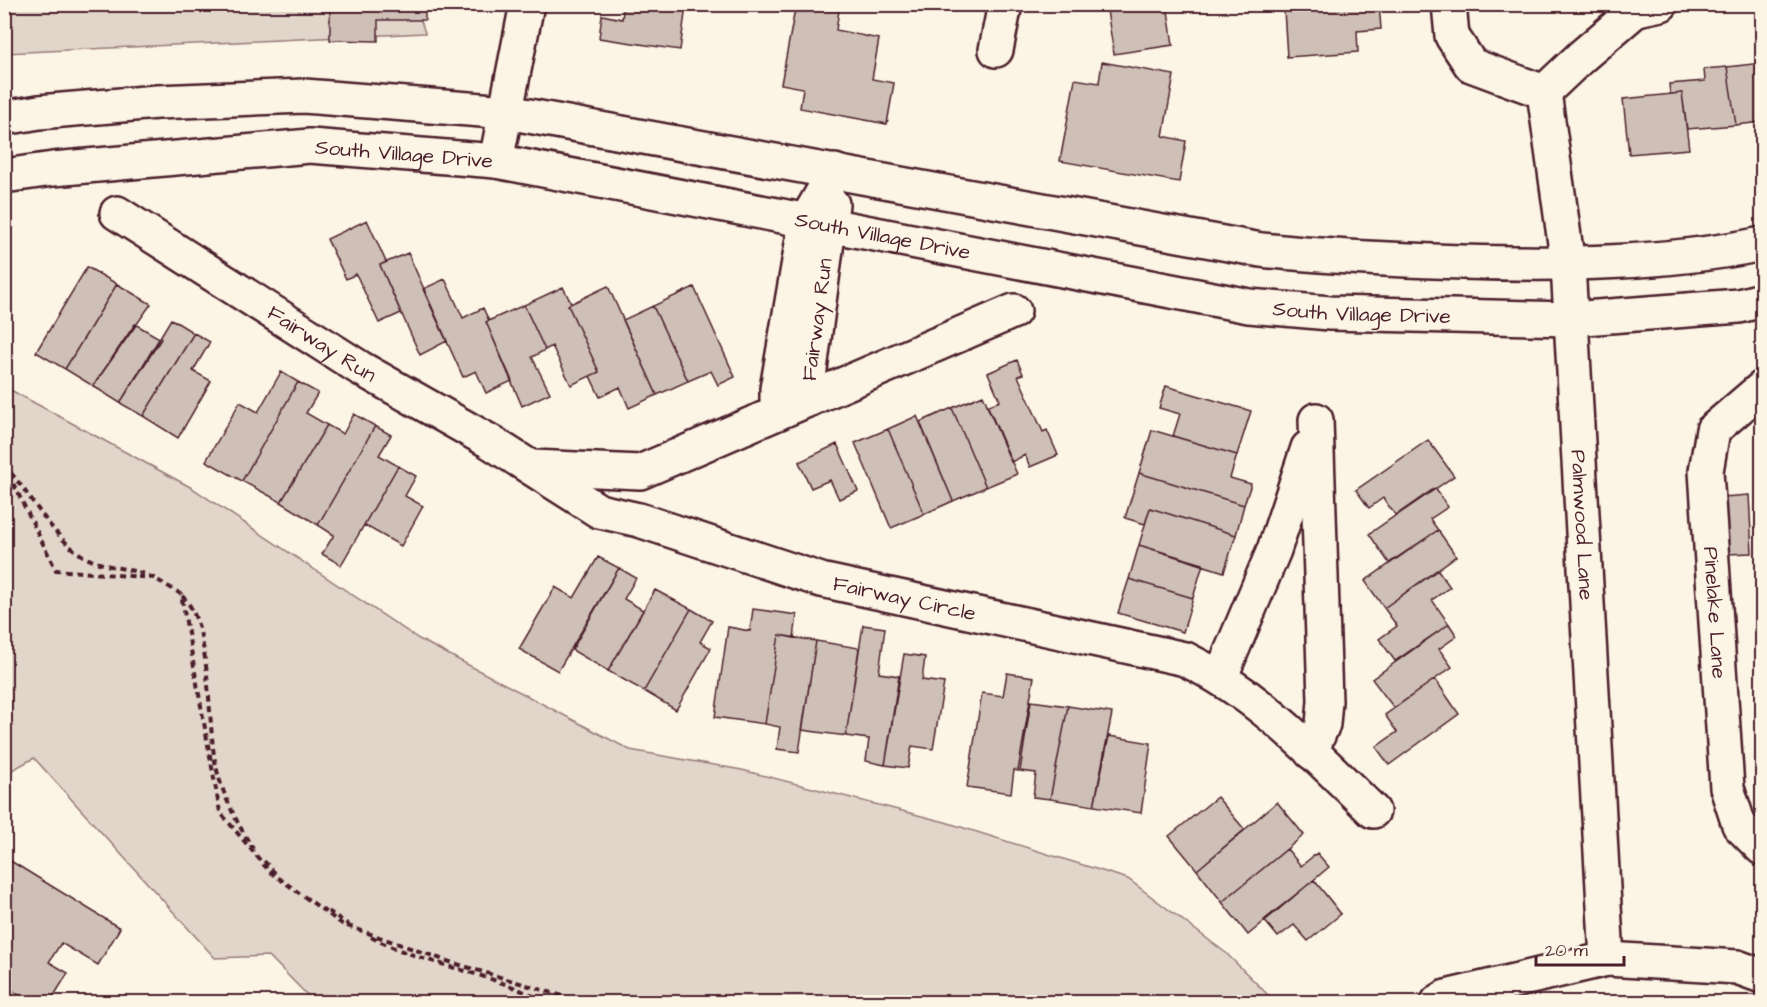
<svg xmlns="http://www.w3.org/2000/svg" width="1767" height="1007" viewBox="0 0 1767 1007" font-family="'Architects Daughter',sans-serif">
<style>
.green{fill:#e2d5ca;stroke:#967a7a;stroke-width:1.5}
.building{fill:#cfc0b7;stroke:#4a1f2b;stroke-width:1.5}
.lines{fill:none;stroke-linecap:round;stroke-linejoin:round}
.minor-casing{stroke:#4a1f2b;stroke-width:38}
.path{stroke:#4a1f2b;stroke-width:4;stroke-dasharray:6 4.5;stroke-linecap:butt}
.minor{stroke:#fcf5e5;stroke-width:33}
.labels{text-anchor:middle;dominant-baseline:central;stroke-width:4.5;stroke-linejoin:round;paint-order:stroke}
.street-label{font-size:21px;fill:#4a1f2b;stroke:#fcf5e5}
</style>
<rect width="100%" height="100%" fill="#fcf5e5"/>
<filter id="ink" filterUnits="userSpaceOnUse"><feTurbulence type="fractalNoise" baseFrequency=".0167" numOctaves="2"/><feDisplacementMap in="SourceGraphic" scale="12" xChannelSelector="R" yChannelSelector="G"/><feConvolveMatrix kernelMatrix="1 2 1 2 8 2 1 2 1" color-interpolation-filters="sRGB"/></filter>
<g filter="url(#ink)">
<!-- green -->
<path class="green" d="M4 5H416L425 33 5 53Z
M5 387 192 488 419 639 630 750 742 770 945 822 1128 879 1226 953 1275 1002H314L269 956 215 958 34 758 5 774Z"/>
<!-- building -->
<path class="building" d="M330 4H425V20H378V41L330 40Z
M624 4 686 6 680 50 599 38 602 15 622 19Z
M796 4 839 10 836 30 879 39 872 79 894 83 887 124 800 108 803 88 781 84Z
M1106 4H1167L1173 45 1114 54Z
M1283 4H1377L1284 10Z
M1379 4 1381 29 1357 31 1358 52 1287 57 1284 10Z
M1102 62 1174 75 1163 136 1186 141 1179 182 1060 161 1075 79 1099 83Z
M1762 63V122L1736 125 1727 67Z
M1727 67 1736 125 1687 129 1682 93 1670 94 1669 84 1705 81 1704 69Z
M1682 93 1689 149 1629 154 1623 99Z
M367 220 386 262 380 265 401 313 379 323 356 274 346 279 327 239Z
M408 253 447 341 420 355 380 265Z
M87 267 117 284 65 369 36 352Z
M445 279 463 318 483 308 489 321 486 322 512 381 486 393 476 371 463 377 423 289Z
M117 284 151 304 93 386 65 369Z
M608 286 657 395 629 408 620 387 600 397 590 376 599 372 568 305Z
M563 287 571 303 568 305 599 372 571 385 552 346 545 350 524 305Z
M694 287 735 377 718 385 711 371 688 381 653 306Z
M524 305 545 350 532 357 550 393 522 406 486 322Z
M653 306 688 381 657 395 623 320Z
M171 319 194 333 143 416 120 403Z
M135 324 161 339 120 403 93 386Z
M194 333 210 342 193 371 211 381 178 438 143 416Z
M1017 360 1023 374 1018 376 1043 432 1047 430 1058 455 1030 467 1025 455 1011 462 987 406 1000 401 988 373Z
M281 372 298 382 242 481 206 461 240 402 258 412Z
M298 382 318 393 306 413 327 425 281 502 242 481Z
M1166 386 1251 411 1237 455 1173 436 1180 414 1159 408Z
M983 395 1017 474 986 487 952 408Z
M952 408 986 487 953 501 920 422Z
M354 414 375 426 318 525 281 502 327 425 343 434Z
M917 416 953 501 924 514 888 429Z
M375 426 391 435 379 455 398 466 341 565 322 554 334 535 318 525Z
M888 429 924 514 891 528 855 443Z
M1152 430 1237 455 1230 478 1251 484 1244 505 1139 473Z
M1428 440 1454 476 1396 516 1383 498 1369 508 1356 490Z
M837 444 858 491 839 499 830 480 811 488 799 462Z
M398 466 416 476 405 496 423 506 401 546 364 525Z
M1139 473 1244 505 1236 535 1150 508 1145 524 1125 518Z
M1435 488 1448 507 1430 519 1438 530 1389 563 1369 534Z
M1749 495 1752 553 1726 554 1723 497Z
M1150 508 1236 535 1224 572 1139 545Z
M1438 530 1456 556 1384 608 1365 581Z
M1139 545 1203 564 1193 598 1129 579Z
M598 557 619 568 558 671 519 649 555 587 574 598Z
M619 568 636 578 624 599 643 610 608 671 572 650Z
M1438 570 1450 587 1432 600 1449 624 1395 661 1379 639 1397 626 1384 608Z
M1129 579 1193 598 1183 632 1118 613Z
M655 590 691 609 644 691 608 671Z
M691 609 712 621 700 642 711 648 676 710 644 691Z
M753 609 797 615 794 638 779 635 765 724 715 717 728 627 750 631Z
M1449 624 1457 636 1439 649 1452 667 1394 708 1372 679Z
M863 625 885 628 879 673 899 676 885 765 866 761 869 739 846 736Z
M779 635 816 641 799 752 777 749 780 727 765 724Z
M816 641 859 648 846 736 802 730Z
M904 654 925 657 922 680 944 683 933 749 912 746 908 768 885 765Z
M1007 673 1034 677 1018 771 1014 770 1011 793 967 787 982 693 1003 696Z
M1435 679 1459 714 1389 765 1376 747 1397 732 1385 715Z
M1031 701 1068 706 1050 799 1033 797 1036 773 1020 771Z
M1068 706 1112 713 1094 806 1050 799Z
M1109 736 1151 743 1141 813 1094 806Z
M1217 797 1245 830 1197 870 1169 836Z
M1277 802 1304 835 1222 902 1197 870Z
M1287 849 1301 866 1317 853 1329 867 1248 935 1222 902Z
M9 860 120 928 98 965 61 943 49 962 68 973 50 1002H32L4 986V868Z
M1314 880 1341 914 1308 941 1294 925 1278 937 1264 920Z"/>
<g class="lines">
<!-- minor casing -->
<g class="minor-casing">
<g id="minor">
<path d="M1449 4 1452 36 1471 65 1544 92 1582 56 1637 9 1661 4"/>
<path d="M996 50 1005 4"/>
<path id="s1" d="M1544 92 1568 265 1607 959"/>
<path d="M4 118 39 112 157 102 304 96 507 112 1261 250C1328 257 1394 260 1462 262 1562 265 1664 264 1762 244"/>
<path d="M496 161 527 4"/>
<path id="s2" d="M4 176 53 169 310 146 496 161 1249 306 1330 313 1571 319 1739 306 1762 300"/>
<path id="s3" d="M117 213 360 368 489 441 599 511 639 520 821 580 1185 659C1260 695 1314 754 1373 811"/>
<path id="s4" d="M1762 388 1713 430 1706 471 1727 788 1739 825 1762 848"/>
<path id="s5" d="M810 399 809 377 832 204"/>
<path d="M777 413V389L806 221 835 171"/>
<path d="M533 467 640 472 1014 311"/>
<path d="M1221 676 1274 550 1308 448"/>
<path d="M1311 752 1323 724 1325 701 1316 420"/>
<path d="M1438 1002 1446 997 1607 959 1737 967 1762 976"/>
</g>
</g>
<!-- path -->
<path class="path" d="M4 465 56 570 154 578 181 594 220 812 269 871 342 924 447 961 566 997 570 1002
M11 473C33 499 51 534 80 554 100 568 128 567 150 576
M182 596C212 623 207 718 215 761 221 793 236 821 253 849
M264 861 275 873
M328 911 349 925
M371 937C425 966 490 971 544 1002"/>
<!-- minor -->
<use href="#minor" class="minor"/>
</g>
</g>
<g class="labels">
<!-- street labels -->
<g class="street-label">
<text stroke="none"><textPath href="#s2" startOffset="402">South Village Drive</textPath></text>
<text stroke="none"><textPath href="#s2" startOffset="888">South Village Drive</textPath></text>
<text stroke="none"><textPath href="#s2" startOffset="1374">South Village Drive</textPath></text>
<text stroke="none"><textPath href="#s5" startOffset="80">Fairway Run</textPath></text>
<text stroke="none"><textPath href="#s3" startOffset="243">Fairway Run</textPath></text>
<text stroke="none"><textPath href="#s1" startOffset="435">Palmwood Lane</textPath></text>
<text stroke="none"><textPath href="#s3" startOffset="885">Fairway Circle</textPath></text>
<text stroke="none"><textPath href="#s4" startOffset="248">Pinelake Lane</textPath></text>
</g>
</g>
<!-- margin -->
<rect width="1767" height="1007" fill="none" stroke="#fcf5e5" stroke-width="24"/>
<rect x="12" y="12" width="1743" height="983" fill="none" stroke="#4a1f2b" stroke-width="2" filter="url(#ink)"/>
<!-- scale -->
<path d="M1536 956v9h88v-9" fill="none" stroke="#4a1f2b" stroke-width="3"/>
<text x="1545" y="956" font-size="18" fill="#4a1f2b" stroke="#fcf5e5" stroke-width="4.5" paint-order="stroke">20 m</text>
</svg>
